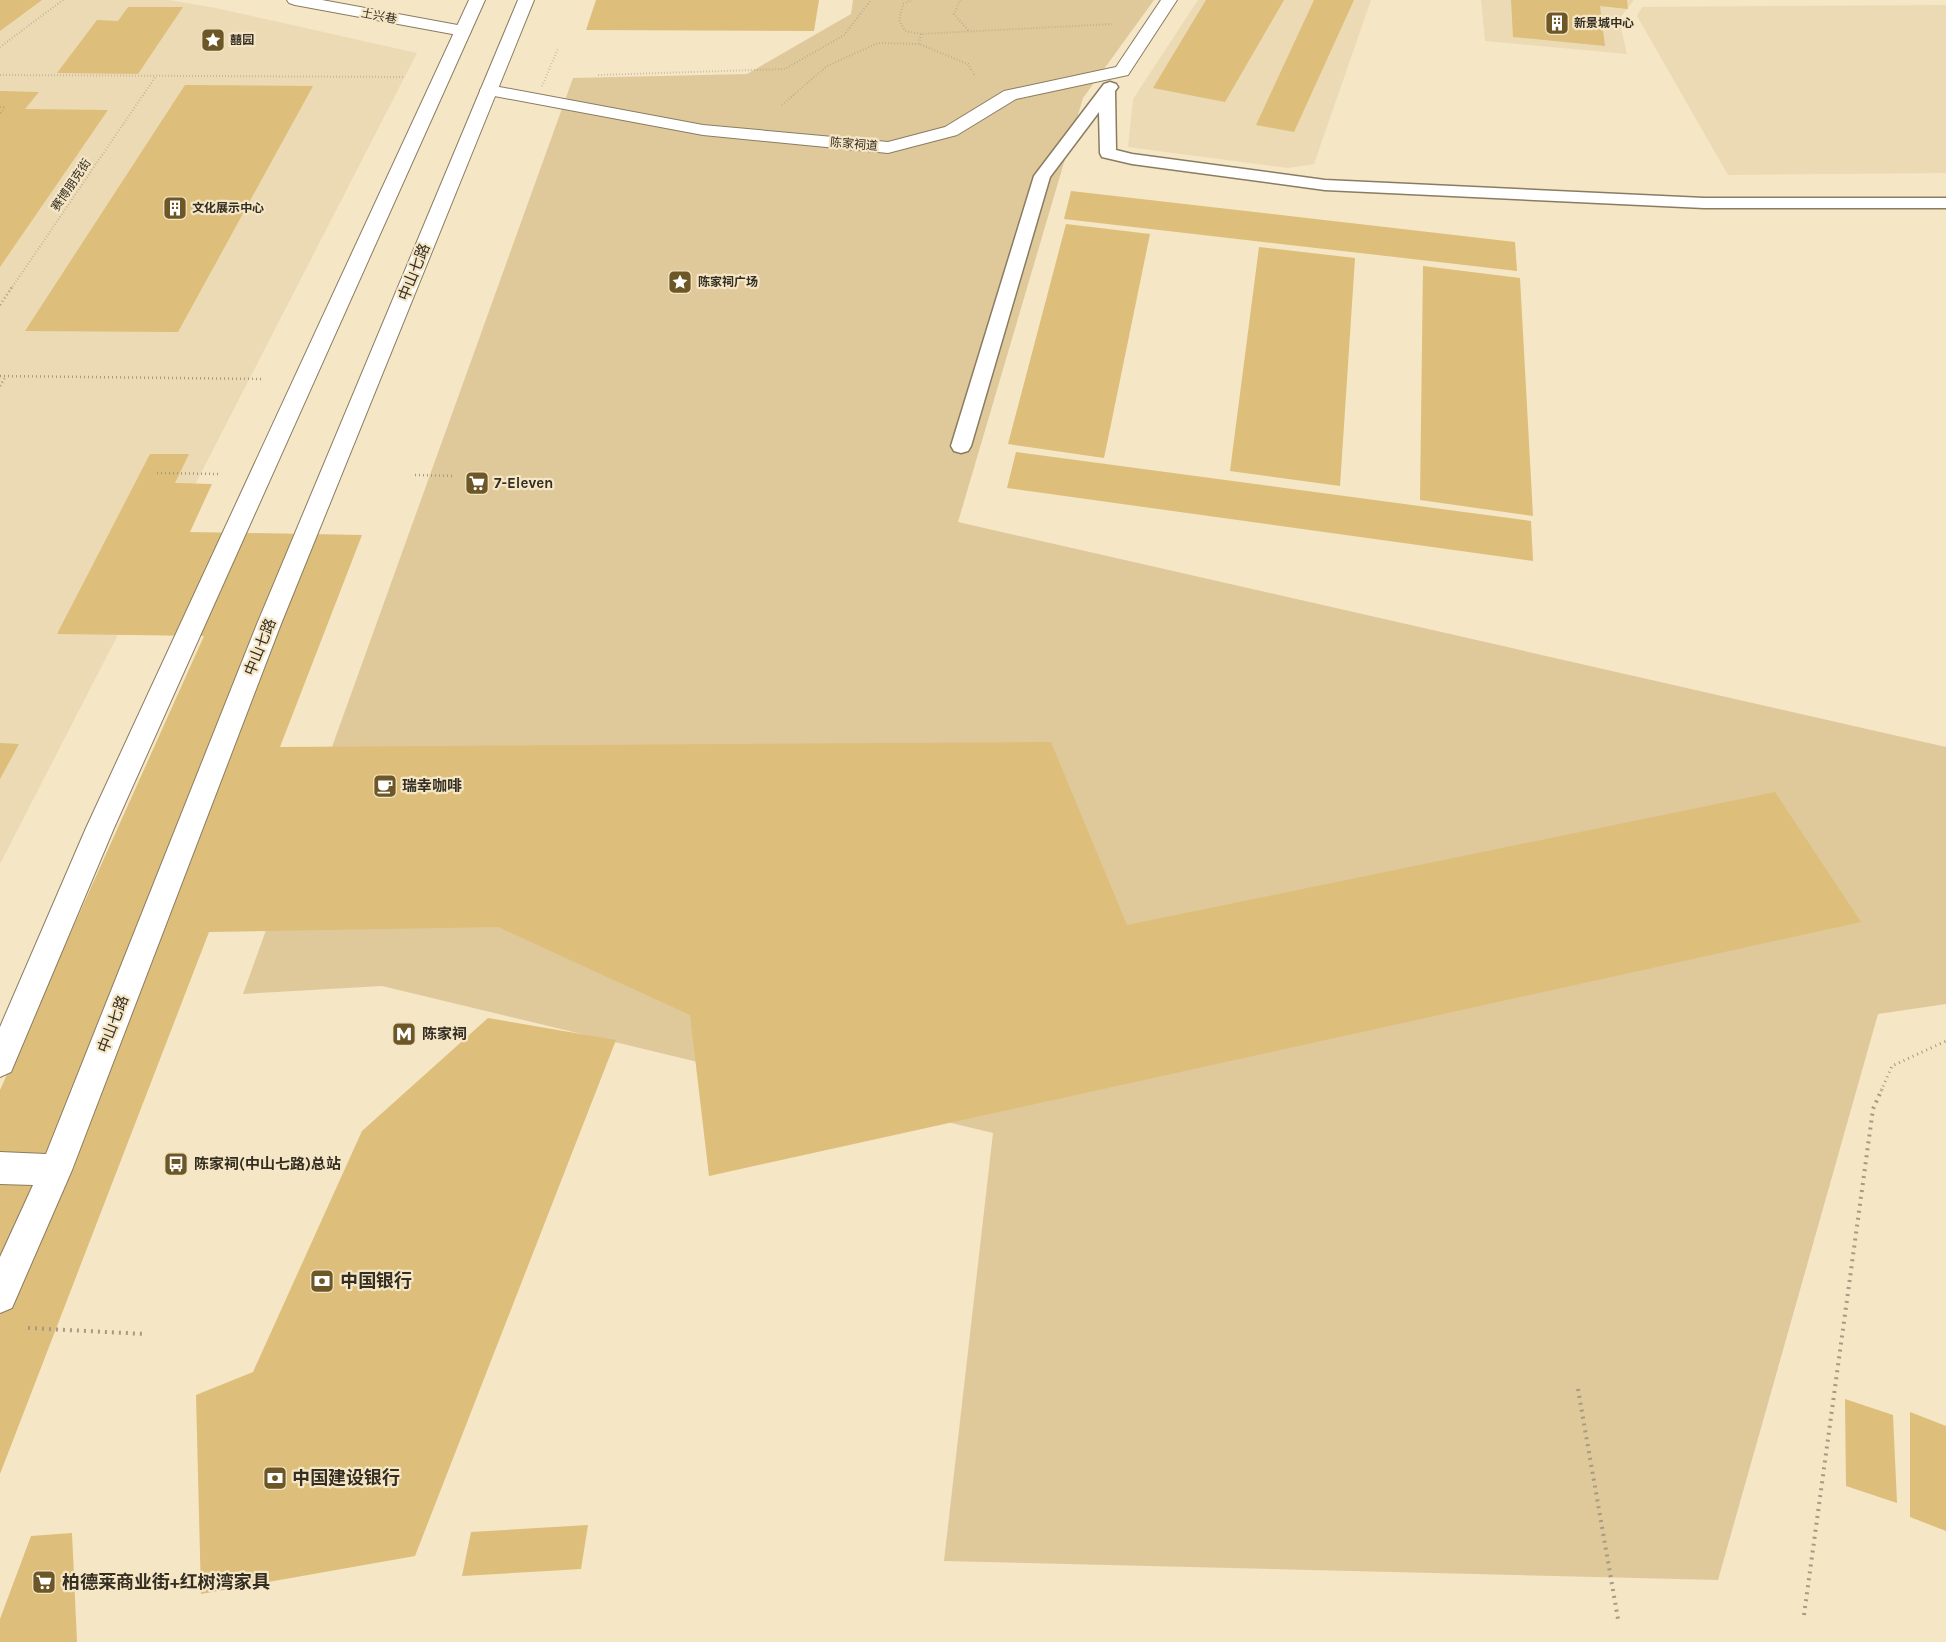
<svg xmlns="http://www.w3.org/2000/svg" width="1946" height="1642" viewBox="0 0 1946 1642" font-family="Karla,'Noto Sans SC',sans-serif">
<style>
.built{fill:#ecdab4}
.green{fill:#dfc99b}
.building{fill:#ddbe7a}
.lines{fill:none;stroke-linecap:round;stroke-linejoin:round}
.service-casing{stroke:#8a7c60;stroke-width:3}
.minor-casing{stroke:#8a7c60;stroke-width:2}
.primary-casing{stroke:#8a7c60;stroke-width:2}
.path-far3{stroke:#a59a82;stroke-width:2;stroke-dasharray:0.5 2.5;stroke-linecap:butt}
.path-far2{stroke:#a59a82;stroke-width:2.5;stroke-dasharray:1 3;stroke-linecap:butt}
.path-far1{stroke:#a59a82;stroke-width:3;stroke-dasharray:1 4;stroke-linecap:butt}
.path{stroke:#a59a82;stroke-width:4;stroke-dasharray:2 5;stroke-linecap:butt}
.service{fill:#fff;fill-rule:evenodd}
.minor{fill:#fff;fill-rule:evenodd}
.primary{fill:#fff;fill-rule:evenodd}
.path-bridge{stroke:#a59a82;stroke-width:2;stroke-dasharray:0.5 2.5;stroke-linecap:butt}
.labels{text-anchor:middle;dominant-baseline:central;stroke-width:4.5;stroke-linejoin:round;paint-order:stroke}
.far-street-label{font-size:12px;fill:#342e22;stroke:#f5e6c6}
.far-poi-label{font-size:12px;font-weight:bold;fill:#342e22;stroke:#f5e6c6;text-anchor:start}
.street-label{font-size:15px;fill:#342e22;stroke:#f5e6c6}
.poi-label{font-size:15px;font-weight:bold;fill:#342e22;stroke:#f5e6c6;text-anchor:start}
.near-poi-label{font-size:18px;font-weight:bold;fill:#342e22;stroke:#f5e6c6;text-anchor:start}
</style>
<rect width="100%" height="100%" fill="#f5e6c6"/>
<!-- built -->
<path class="built" d="M0 0H169L216 8 417 53 0 864Z
M1198 0H1371L1314 164 1288 168 1128 147 1133 99Z
M1481 0H1634L1619 19 1627 54 1485 41Z
M1946 5V173L1728 175 1637 16 1642 7Z"/>
<!-- green -->
<path class="green" d="M853 0H1154L1083 98 958 522 1946 747V1004L1878 1014 1718 1580 944 1561 993 1133 382 986 243 994 573 78 747 74 851 14Z"/>
<!-- building -->
<path class="building" d="M0 0H42L0 31Z
M596 0H819L814 31 586 30Z
M1206 0H1284L1225 102 1153 88Z
M1314 0H1354L1294 132 1256 125Z
M1511 0H1627L1628 9 1600 6 1605 46 1513 37Z
M128 7H183L138 74 57 73 97 20 118 21Z
M185 85 313 86 178 332 25 331Z
M0 91 39 92 25 109 108 110 0 267Z
M1071 191 1515 242 1517 271 1064 219Z
M1066 224 1150 234 1104 458 1008 444Z
M1259 247 1355 258 1340 486 1230 471Z
M1423 266 1520 278 1533 516 1420 500Z
M1016 452 1531 521 1533 561 1007 488Z
M150 454H189L175 483 212 484 190 532 362 535 280 747 1051 742 1127 925 1775 792 1861 922 709 1176 690 1015 498 927 209 932 0 1474V1090L204 636 57 634Z
M0 743 19 744 0 779Z
M488 1018 616 1040 415 1556 201 1594 196 1395 253 1372 362 1131Z
M1845 1399 1893 1415 1897 1503 1846 1486Z
M1910 1412 1946 1426V1531L1910 1517Z
M588 1525 581 1569 462 1576 471 1532Z
M72 1533 77 1642H0V1619L31 1536Z"/>
<g class="lines">
<!-- service casing -->
<g class="service-casing">
<path id="service" d="M1110 82 1116 84 1118 87 1115 91 1116 150 1132 154 1325 180 1704 198H1946V208H1704L1325 190 1132 164 1102 157 1100 153 1099 112 1050 177 971 446 968 451 961 453 954 451 951 446 1034 176 1104 84Z"/>
</g>
<!-- minor casing -->
<g class="minor-casing">
<path id="minor" d="M287 0H322L463 26 469 27 471 31 469 35 463 36 295 5 289 3Z
M1161 0H1177L1128 75 1016 99 957 135 888 153 703 135 489 95 483 94 480 90 483 86 489 85 703 125 888 142 945 127 1004 91 1116 67Z"/>
</g>
<!-- primary casing -->
<g class="primary-casing">
<path id="primary" d="M469 0H485L114 828 11 1072 0 1077V1027L86 828Z
M518 0H534L281 624 72 1170 12 1308 0 1313V1257L33 1185 0 1184V1152L46 1154 257 624Z"/>
</g>
<!-- path-far3 -->
<path class="path-far3" d="M912 0 903 4 899 20 905 31 921 34 1112 24
M960 0 954 14 968 30
M921 34 919 44 968 64 975 76
M0 47 63 0
M0 75 403 77
M598 75 785 69 844 35 871 0
M782 105 827 66 878 43 919 44
M0 107H5L0 114
M11 289 156 76"/>
<!-- path-far2 -->
<path class="path-far2" d="M0 305 12 287
M0 376 264 379
M0 386 6 376
M157 473 219 474
M415 475 455 476"/>
<!-- path-far1 -->
<path class="path-far1" d="M1881 1091 1892 1066 1946 1041"/>
<!-- path -->
<path class="path" d="M28 1328 145 1334
M1578 1389 1618 1619
M1804 1615 1873 1109 1882 1089"/>
<!-- service -->
<use href="#service" class="service"/>
<!-- minor -->
<use href="#minor" class="minor"/>
<!-- primary -->
<use href="#primary" class="primary"/>
<!-- path-bridge -->
<path class="path-bridge" d="M542 86 558 49"/>
</g>
<!-- icons -->
<defs>
<g id="building-square" transform="scale(1.25)"><rect x="-9" y="-9" width="18" height="18" rx="4" fill="#6d5727" stroke="#f5e6c6"/><path d="M-4-6H4V6H1V3H-1V6H-4ZM-2.5-4.3h1.7v1.8h-1.7ZM.8-4.3h1.7v1.8H.8ZM-2.5-1h1.7V.8h-1.7ZM.8-1h1.7V.8H.8Z" fill="#fff"/></g>
<g id="sight-square" transform="scale(1.25)"><rect x="-9" y="-9" width="18" height="18" rx="4" fill="#6d5727" stroke="#f5e6c6"/><path d="M0-6L1.8-2.2L6-1.7L2.9 1.2L3.7 5.4L0 3.3L-3.7 5.4L-2.9 1.2L-6-1.7L-1.8-2.2Z" fill="#fff"/></g>
<g id="supermarket-square" transform="scale(1.25)"><rect x="-9" y="-9" width="18" height="18" rx="4" fill="#6d5727" stroke="#f5e6c6"/><path d="M-6-5.5h2.5l.6 2H6L4.5 2H-2.5L-4.4-4H-6ZM-1.5 3.2a1.3 1.3 0 1 0 .1 0ZM3 3.2a1.3 1.3 0 1 0 .1 0Z" fill="#fff"/></g>
<g id="cafe-square" transform="scale(1.25)"><rect x="-9" y="-9" width="18" height="18" rx="4" fill="#6d5727" stroke="#f5e6c6"/><path d="M-5.5-4.5H6V0H3Q3 3.5 0 3.5H-2.5Q-5.5 3.5-5.5 0ZM3-3.2v2h1.7v-2ZM-6 4.5H4V6H-6Z" fill="#fff"/></g>
<g id="metro-square" transform="scale(1.25)"><rect x="-9" y="-9" width="18" height="18" rx="4" fill="#6d5727" stroke="#f5e6c6"/><path d="M-5.5 5V-5H-3L0 0L3-5H5.5V5H3V-.5L0 4L-3-.5V5Z" fill="#fff"/></g>
<g id="bus-square" transform="scale(1.25)"><rect x="-9" y="-9" width="18" height="18" rx="4" fill="#6d5727" stroke="#f5e6c6"/><path d="M-5-6H5V4H4V6H2V4H-2V6H-4V4H-5ZM-3.5-4V0h7V-4ZM-3.5 1.2v1.5H-2V1.2ZM2 1.2v1.5H3.5V1.2Z" fill="#fff"/></g>
<g id="bank-square" transform="scale(1.25)"><rect x="-9" y="-9" width="18" height="18" rx="4" fill="#6d5727" stroke="#f5e6c6"/><path d="M-6-4H6V4H-6ZM0-2.3a2.3 2.3 0 1 0 0 4.6a2.3 2.3 0 1 0 0-4.6Z" fill="#fff"/></g>
</defs>
<g fill-rule="evenodd">
<use href="#building-square" x="1557" y="23"/>
<use href="#sight-square" x="213" y="40"/>
<use href="#building-square" x="175" y="208"/>
<use href="#sight-square" x="680" y="282"/>
<use href="#supermarket-square" x="477" y="483"/>
<use href="#cafe-square" x="385" y="786"/>
<use href="#metro-square" x="404" y="1034"/>
<use href="#bus-square" x="176" y="1164"/>
<use href="#bank-square" x="322" y="1281"/>
<use href="#bank-square" x="275" y="1478"/>
<use href="#supermarket-square" x="44" y="1582"/>
</g>
<g class="labels">
<!-- far-street labels -->
<g class="far-street-label">
<text transform="translate(379 16) rotate(11)">土兴巷</text>
<text transform="translate(854 144) rotate(5)">陈家祠道</text>
<text transform="translate(71 185) rotate(-56)">赛博朋克街</text>
</g>
<!-- far-poi labels -->
<g class="far-poi-label">
<text x="1574" y="23">新景城中心</text>
<text x="230" y="40">囍园</text>
<text x="192" y="208">文化展示中心</text>
<text x="698" y="282">陈家祠广场</text>
</g>
<!-- street labels -->
<g class="street-label">
<text transform="translate(414 272) rotate(-68)">中山七路</text>
<text transform="translate(260 647) rotate(-68)">中山七路</text>
<text transform="translate(113 1024) rotate(-69)">中山七路</text>
</g>
<!-- poi labels -->
<g class="poi-label">
<text x="494" y="483">7-Eleven</text>
<text x="402" y="786">瑞幸咖啡</text>
<text x="422" y="1034">陈家祠</text>
<text x="194" y="1164">陈家祠(中山七路)总站</text>
</g>
<!-- near-poi labels -->
<g class="near-poi-label">
<text x="340" y="1281">中国银行</text>
<text x="292" y="1478">中国建设银行</text>
<text x="62" y="1582">柏德莱商业街+红树湾家具</text>
</g>
</g>
</svg>
